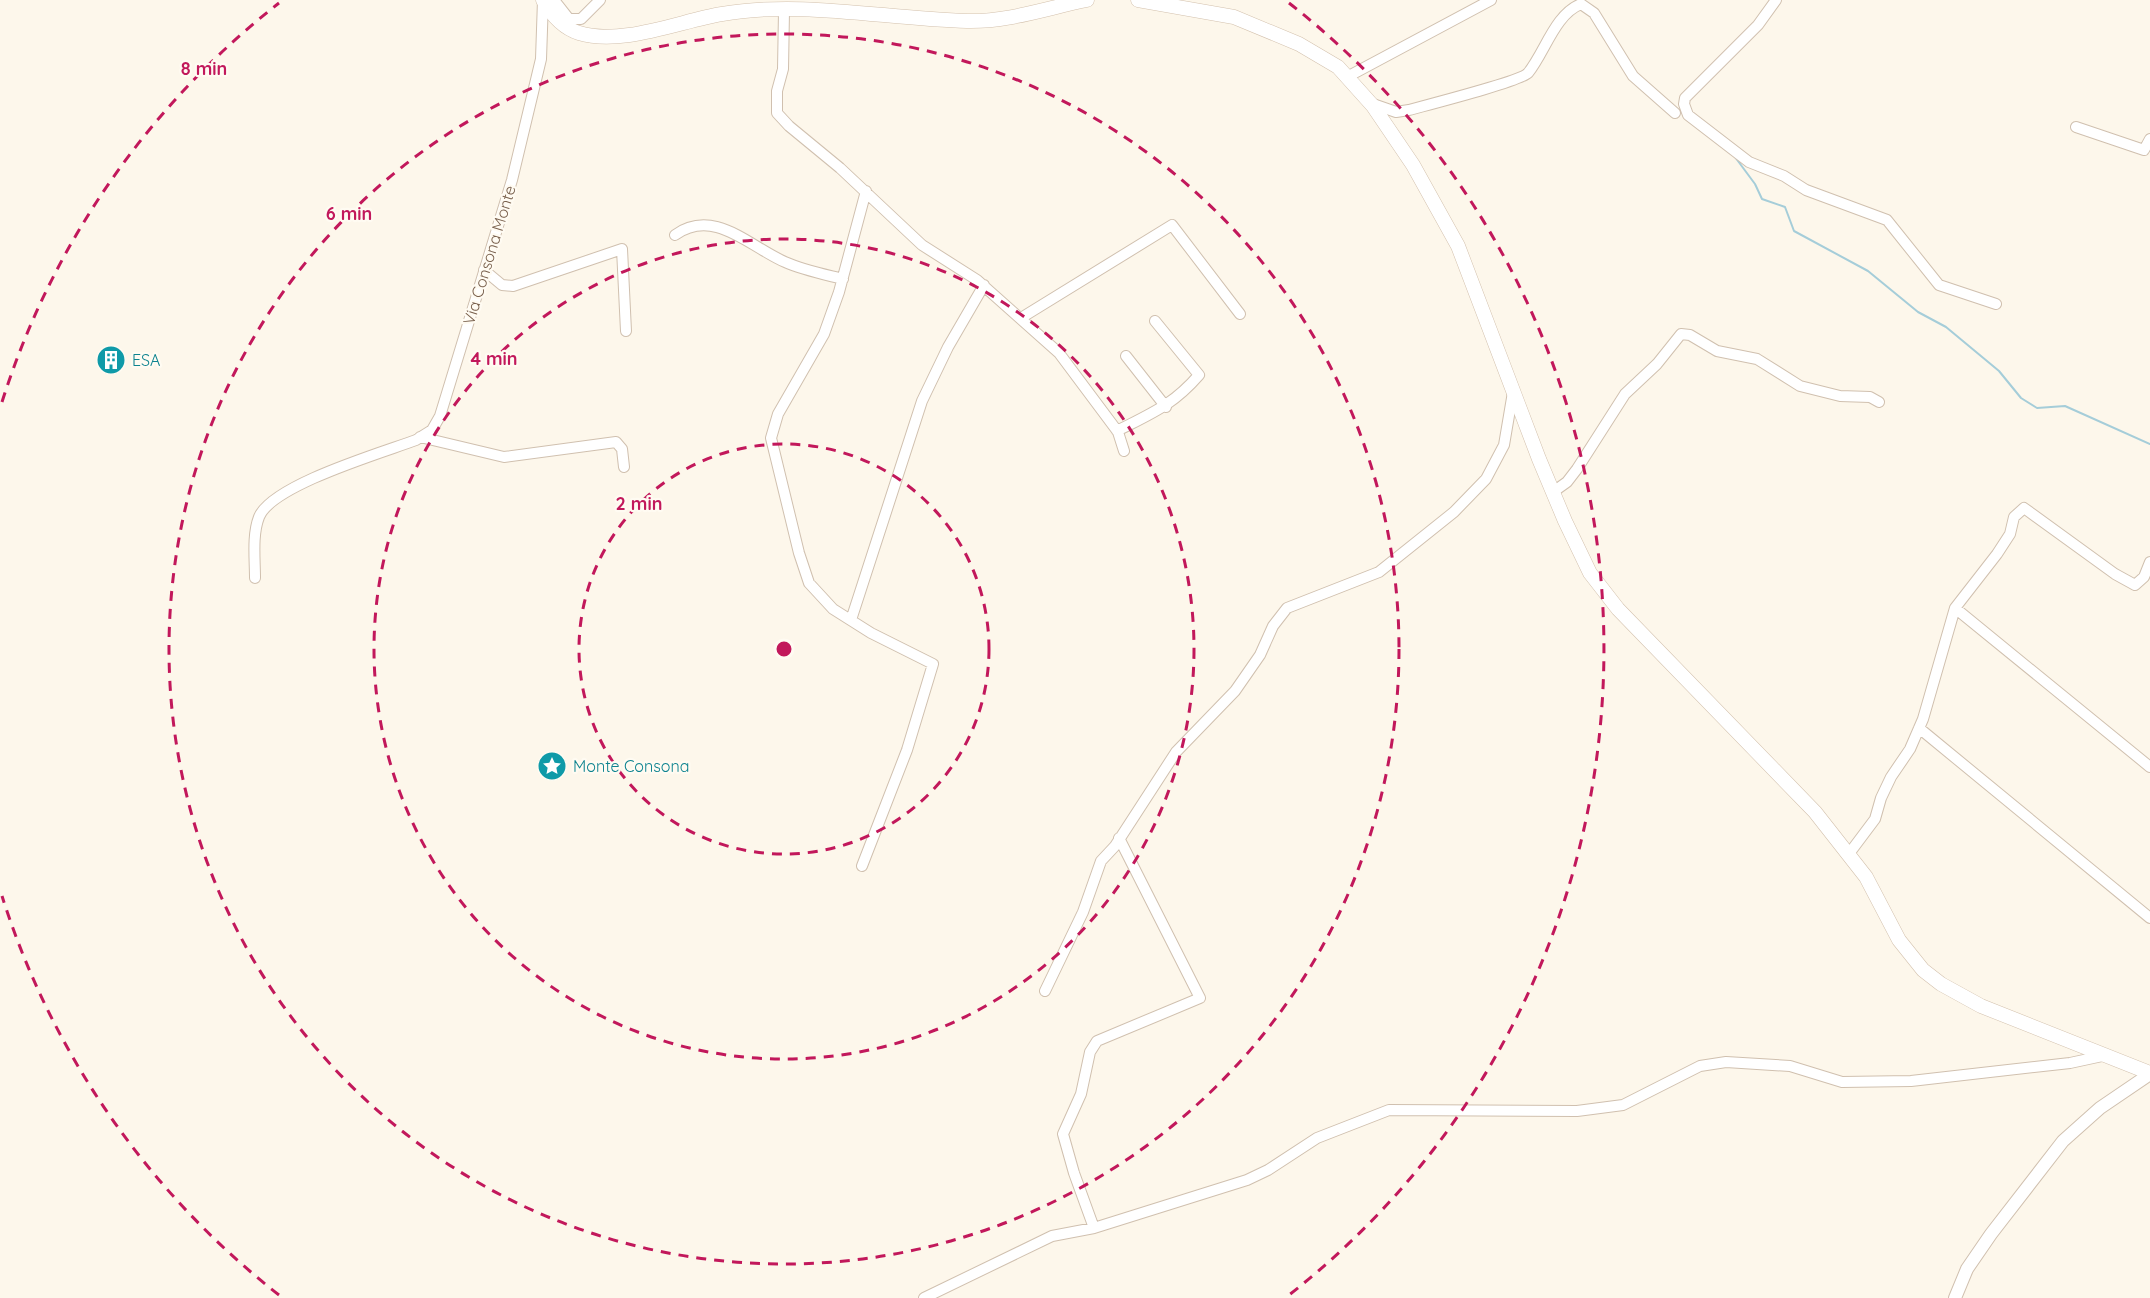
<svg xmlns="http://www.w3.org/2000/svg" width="2150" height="1298" viewBox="0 0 2150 1298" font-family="Quicksand,sans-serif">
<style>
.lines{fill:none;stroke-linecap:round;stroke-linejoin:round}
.stream{stroke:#a5cdd9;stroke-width:2}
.minor-casing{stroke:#d0c0af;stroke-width:12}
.tertiary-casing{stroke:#d0c0af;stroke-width:14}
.secondary-casing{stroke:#d3c1ad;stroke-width:15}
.minor{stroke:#fff;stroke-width:10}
.tertiary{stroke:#fff;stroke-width:12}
.secondary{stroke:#fff;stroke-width:14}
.ring{fill:none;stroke:#c2185b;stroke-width:3;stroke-dasharray:10 8}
.labels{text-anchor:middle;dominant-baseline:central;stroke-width:4.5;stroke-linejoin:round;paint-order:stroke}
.street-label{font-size:16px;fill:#79604d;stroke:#fffbf2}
.culture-label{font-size:16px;fill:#0d838f;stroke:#fffbf2;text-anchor:start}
.centre{fill:#c2185b;stroke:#fffbf2;stroke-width:3}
.ring-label{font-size:18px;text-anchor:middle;font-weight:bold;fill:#c2185b;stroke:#fffbf2;stroke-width:4.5;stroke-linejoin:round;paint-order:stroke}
</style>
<rect width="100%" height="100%" fill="#fdf7eb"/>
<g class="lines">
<!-- stream -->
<path class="stream" d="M1735 157 1755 184 1762 199 1785 207 1794 231 1868 271 1918 312 1946 327 1999 371 2021 398 2037 408 2065 406 2150 444"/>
<!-- minor casing -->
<g class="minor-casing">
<path id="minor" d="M554 0 569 19H581L600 0
M1776 0 1758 25 1685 98 1684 104 1688 115 1749 162 1784 176 1806 190 1887 220 1939 285 1996 304
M784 11 783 69 777 91V113L789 126 840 168 922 245 977 280 1059 353 1118 432 1124 451
M1347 77 1491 0
M1370 103 1396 112 1409 110C1427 105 1521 81 1528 73 1545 52 1555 14 1581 4L1594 13 1633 76 1675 113
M2076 127 2144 150 2150 139
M675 235C714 207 750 247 785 262 803 270 823 274 843 279
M484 270 502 285 513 286 622 249 626 331
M1021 318 1172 225 1240 314
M1126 356 1166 407
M1117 431C1152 413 1173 405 1199 375L1155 321
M420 437 504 457 616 442 622 449 624 467
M1553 492 1567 482 1577 469 1625 394 1657 364 1681 334 1690 335 1717 351 1757 359 1800 386 1840 396 1870 397 1879 402
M255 578C255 559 252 535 259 517 272 485 381 453 416 440L432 430 440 416 512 180 541 59 543 0
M1955 608 2150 767
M851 620 922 401 948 347 984 285
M1919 728 2150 918
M1848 855 1875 819 1881 798 1891 777 1910 749 1923 719 1955 608 1997 554 2010 534 2014 517 2024 508 2115 574 2135 585 2144 577 2150 562
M862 866 907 750 933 664 871 633 833 609 809 583 799 553 771 438 778 414 824 334 839 292 866 191
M1045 991 1083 912 1101 861 1115 846 1176 752 1235 691 1260 655 1273 626 1287 608 1379 572 1454 512 1486 479 1504 445 1513 392
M1094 1228 1074 1173 1063 1134 1081 1094 1090 1052 1097 1041 1200 998 1119 838
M924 1298 1052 1236 1094 1228 1247 1180 1268 1170 1317 1138 1389 1110 1577 1111 1623 1105 1700 1066 1726 1062 1790 1066 1842 1082 1911 1081 2070 1063 2107 1055"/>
</g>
<!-- tertiary casing -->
<g class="tertiary-casing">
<path id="tertiary" d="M1955 1298 1967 1269 1991 1234 2063 1141 2100 1108 2150 1074"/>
</g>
<!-- secondary casing -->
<g class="secondary-casing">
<path id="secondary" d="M543 0C551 14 563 28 579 33 622 46 680 21 722 14 802 0 886 19 967 21 1008 22 1047 8 1087 0
M1138 0 1234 17 1299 44 1338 67 1373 106 1413 165 1458 246 1539 459 1565 521 1590 573 1618 609 1815 812 1866 877 1899 940 1923 970 1941 984 1981 1006 2150 1073"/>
</g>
<!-- minor -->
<use href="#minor" class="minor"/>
<!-- tertiary -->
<use href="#tertiary" class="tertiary"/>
<!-- secondary -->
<use href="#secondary" class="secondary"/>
</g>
<!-- distance rings -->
<g class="ring">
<circle cx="784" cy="649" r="205"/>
<circle cx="784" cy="649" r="410"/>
<circle cx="784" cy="649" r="615"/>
<path d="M279 1295A820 820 0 0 1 2 896M2 402A820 820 0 0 1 279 3M1289 3A820 820 0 0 1 1289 1295"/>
</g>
<!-- icons -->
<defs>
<g id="building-disc" transform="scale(1.5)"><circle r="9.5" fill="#0f9aa8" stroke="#fffbf2"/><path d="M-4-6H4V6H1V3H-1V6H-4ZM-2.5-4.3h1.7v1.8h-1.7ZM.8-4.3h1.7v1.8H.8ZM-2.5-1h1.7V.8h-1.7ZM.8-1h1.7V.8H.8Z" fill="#fff"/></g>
<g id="sight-disc" transform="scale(1.5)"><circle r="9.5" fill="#0f9aa8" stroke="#fffbf2"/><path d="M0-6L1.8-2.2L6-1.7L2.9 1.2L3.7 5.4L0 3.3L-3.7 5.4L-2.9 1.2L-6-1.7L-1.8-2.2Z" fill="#fff"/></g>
</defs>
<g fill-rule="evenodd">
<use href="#building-disc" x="111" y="360"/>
<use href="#sight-disc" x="552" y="766"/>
</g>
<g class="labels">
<!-- street labels -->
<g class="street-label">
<text transform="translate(489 255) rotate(-73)">Via Consona Monte</text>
</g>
<!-- culture labels -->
<g class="culture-label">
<text x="132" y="360">ESA</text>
<text x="573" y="766">Monte Consona</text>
</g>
</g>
<circle cx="784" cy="649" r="9" class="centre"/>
<g class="ring-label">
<text x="204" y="75">8 min</text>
<text x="349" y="220">6 min</text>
<text x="494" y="365">4 min</text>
<text x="639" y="510">2 min</text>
</g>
</svg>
